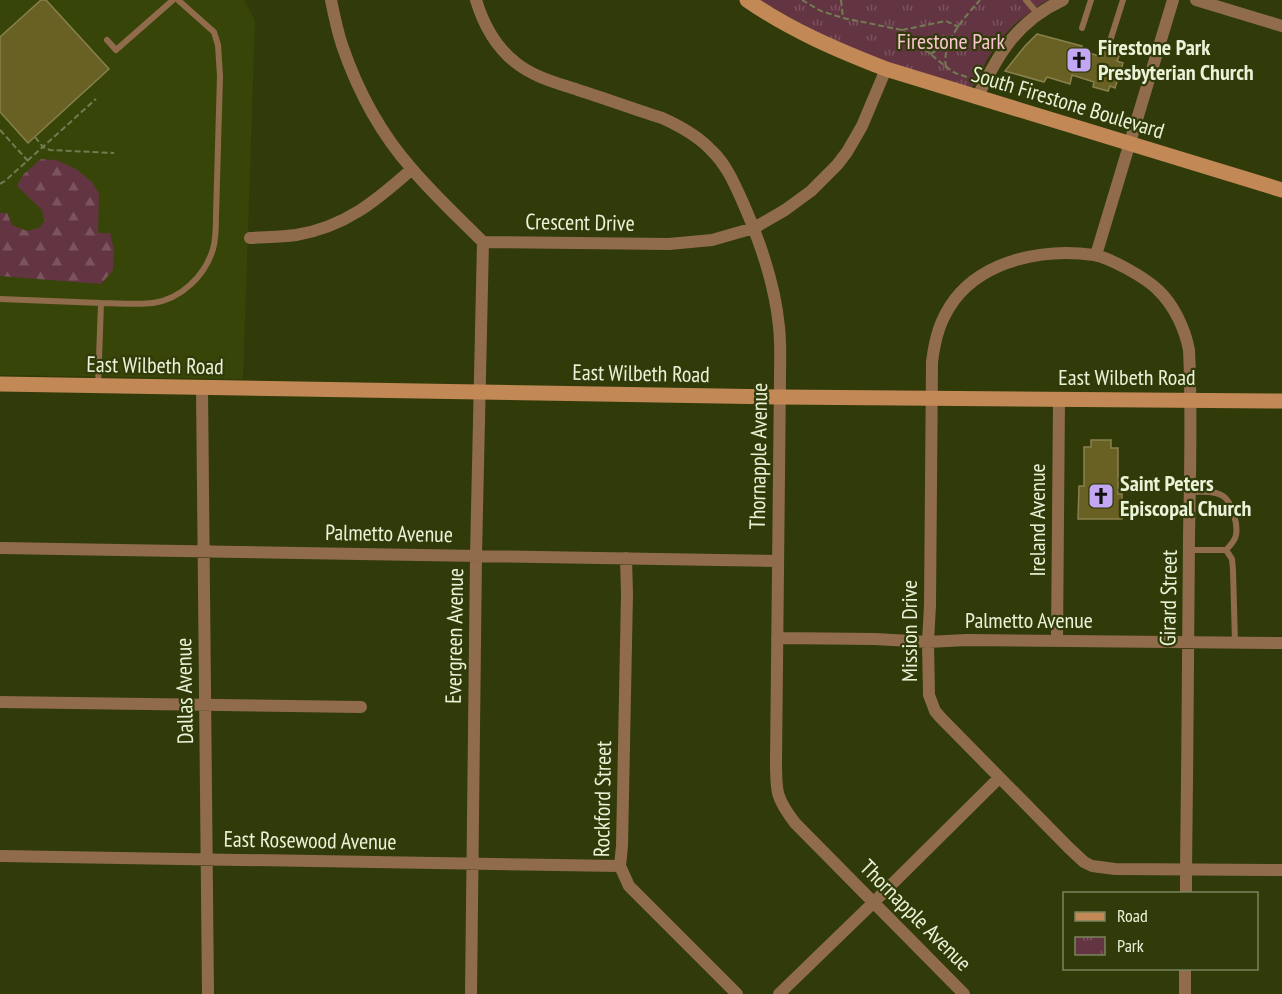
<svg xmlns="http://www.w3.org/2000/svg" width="1282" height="994" viewBox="0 0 1282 994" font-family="'PT Sans Narrow',sans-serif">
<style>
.built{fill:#384509}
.forest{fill:url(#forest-firs)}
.park{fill:url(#park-tufts)}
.building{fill:#696023;stroke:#88814d;stroke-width:1.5}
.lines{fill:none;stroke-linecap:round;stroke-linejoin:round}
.path{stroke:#727c53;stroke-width:2;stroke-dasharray:6 3;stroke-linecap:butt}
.lane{stroke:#906c4d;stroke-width:6}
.street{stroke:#906c4d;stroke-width:12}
.secondary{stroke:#c28957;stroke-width:15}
.labels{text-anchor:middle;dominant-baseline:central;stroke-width:4.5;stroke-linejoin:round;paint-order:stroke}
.park-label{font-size:22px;fill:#fcc4d2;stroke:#303b09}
.poi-label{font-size:22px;font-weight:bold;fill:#eaf2d8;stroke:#303b09;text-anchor:start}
.street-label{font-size:22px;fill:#eaf2d8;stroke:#303b09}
</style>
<defs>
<pattern id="forest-firs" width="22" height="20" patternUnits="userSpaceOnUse" patternTransform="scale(1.5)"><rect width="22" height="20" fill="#633543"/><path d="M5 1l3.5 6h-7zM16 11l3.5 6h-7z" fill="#7a535d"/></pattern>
<pattern id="park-tufts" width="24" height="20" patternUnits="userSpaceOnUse" patternTransform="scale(1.5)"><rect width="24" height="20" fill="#633543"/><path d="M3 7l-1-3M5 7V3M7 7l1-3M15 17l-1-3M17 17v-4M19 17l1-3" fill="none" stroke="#7a535d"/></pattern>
</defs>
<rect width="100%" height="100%" fill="#303b09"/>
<!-- built -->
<path class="built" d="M0 0H244L255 21 243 379 0 375Z"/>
<!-- forest -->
<path class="forest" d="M41 159 56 160 76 169 92 182 99 194 98 233H110L114 250 113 270 101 284 0 276V213H7L12 225 27 231 39 228 45 220 41 209 17 186 23 175Z"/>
<!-- park -->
<path class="park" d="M759 0H1049L1041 4 1016 23 1005 34 987 59 976 84 971 87H967C921 73 875 60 832 40 807 28 783 14 759 0Z"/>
<!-- building -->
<path class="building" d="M41 0H46L109 69 28 143 0 112V37Z
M1037 34 1082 46 1080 50 1102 57 1104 49 1120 54 1117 61 1123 63 1115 88 1110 86 1108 91 1093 87 1094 82 1072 75 1070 84 1047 77 1044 82 1005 71 1025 46Z
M1091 440H1111V448H1118V494H1122V519H1078L1079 486H1084V447H1091Z"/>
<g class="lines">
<!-- path -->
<path class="path" d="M802 0 821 11 843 18 902 30 946 67 955 73 973 79
M841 0 843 18
M902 30 946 21 959 27
M930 54 944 47 948 43
M946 67C941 42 965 17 980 0
M0 130 28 161
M35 137 43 147 50 150 114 153
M0 184 5 181 96 99"/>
<!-- lane -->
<path class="lane" d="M1026 0 1038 14
M1082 28 1091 0
M1111 38 1123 0
M107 40 116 50 173 0
M0 299 101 303
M98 386 101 303C116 303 139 305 153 303 181 299 205 276 213 249 216 239 216 227 216 216L220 76 218 45 214 32 178 0
M1189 550H1226C1230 546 1235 541 1236 535 1238 524 1232 502 1223 496 1213 490 1200 492 1190 492
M1226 550 1232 559 1233 570 1235 643"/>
<!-- street -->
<path class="street" d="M331 0C334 15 337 30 342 45 357 89 381 134 412 169 434 195 459 218 483 242L669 244 712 240 754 228 785 210 811 191 837 165 847 152 862 126 886 69
M476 0C483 23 496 47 515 62 533 77 557 83 578 90 606 99 634 109 662 118 680 126 697 135 711 150 727 165 735 185 744 205 761 244 775 284 779 327 781 344 780 361 780 378L776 762C776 792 776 798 795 823L964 994
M1196 0 1282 26
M977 98C998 54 1017 21 1063 0
M250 238C265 237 281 237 296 235 345 227 376 201 412 169
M1096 255C1121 170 1147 85 1173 0
M202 388 208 994
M0 548 777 561
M626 558 627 594 622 846 620 866 629 886 737 994
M777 638 875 639 928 642 966 640 1282 643
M1057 641 1059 399
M0 702 361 707
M0 856 620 866
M1186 894V870C1187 759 1189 648 1189 537 1190 475 1192 412 1189 350 1185 329 1174 305 1158 290 1146 278 1111 258 1094 255 1046 248 986 259 955 299 940 319 935 338 932 362L930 605 928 642 929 695 935 711 941 718 1069 848 1084 862 1092 866 1115 869 1282 870
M471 994 476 555 483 242
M779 994 874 902 999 778
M1185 994V968"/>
<!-- secondary -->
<path class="secondary" d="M747 0C790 30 837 50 886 69L1282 190
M0 384 780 397 1282 401"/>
</g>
<!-- icons -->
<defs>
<g id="church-square" transform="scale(1.35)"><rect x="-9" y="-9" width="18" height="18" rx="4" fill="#c3a7f2" stroke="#303b09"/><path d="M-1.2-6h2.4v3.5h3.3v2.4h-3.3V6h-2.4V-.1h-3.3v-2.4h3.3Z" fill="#111"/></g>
</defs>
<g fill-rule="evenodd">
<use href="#church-square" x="1079" y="60"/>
<use href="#church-square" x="1101" y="496"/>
</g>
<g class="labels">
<!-- park labels -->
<g class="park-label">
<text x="951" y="41">Firestone Park</text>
</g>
<!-- poi labels -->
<g class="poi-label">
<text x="1098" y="47">Firestone Park<tspan x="1098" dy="25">Presbyterian Church</tspan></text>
<text x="1120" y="483">Saint Peters<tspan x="1120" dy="25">Episcopal Church</tspan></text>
</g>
<!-- street labels -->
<g class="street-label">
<text transform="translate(1068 102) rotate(17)">South Firestone Boulevard</text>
<text transform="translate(580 222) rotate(1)">Crescent Drive</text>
<text transform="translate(155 365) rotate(1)">East Wilbeth Road</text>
<text transform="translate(641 373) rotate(1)">East Wilbeth Road</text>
<text x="1127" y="377">East Wilbeth Road</text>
<text transform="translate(758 456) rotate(-89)">Thornapple Avenue</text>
<text transform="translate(1037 520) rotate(-90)">Ireland Avenue</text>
<text transform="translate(389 533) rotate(1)">Palmetto Avenue</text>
<text transform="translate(1168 598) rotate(-89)">Girard Street</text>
<text x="1029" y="620">Palmetto Avenue</text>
<text transform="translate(909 631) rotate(-90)">Mission Drive</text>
<text transform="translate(454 636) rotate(-89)">Evergreen Avenue</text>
<text transform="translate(184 691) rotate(-91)">Dallas Avenue</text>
<text transform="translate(602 799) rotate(-89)">Rockford Street</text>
<text transform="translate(310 840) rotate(1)">East Rosewood Avenue</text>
<text transform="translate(916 915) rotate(45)">Thornapple Avenue</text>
</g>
</g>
<!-- legend -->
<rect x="1063" y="892" width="195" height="78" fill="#303b09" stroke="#7a845c" stroke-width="1.5"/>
<rect x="1075" y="912" width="30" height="9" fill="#c28957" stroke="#7a845c" stroke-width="1.5"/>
<text x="1117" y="922" font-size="18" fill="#eaf2d8">Road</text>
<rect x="1075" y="937" width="30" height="18" fill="url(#park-tufts)" stroke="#7a845c" stroke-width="1.5"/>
<text x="1117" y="952" font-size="18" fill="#eaf2d8">Park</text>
</svg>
